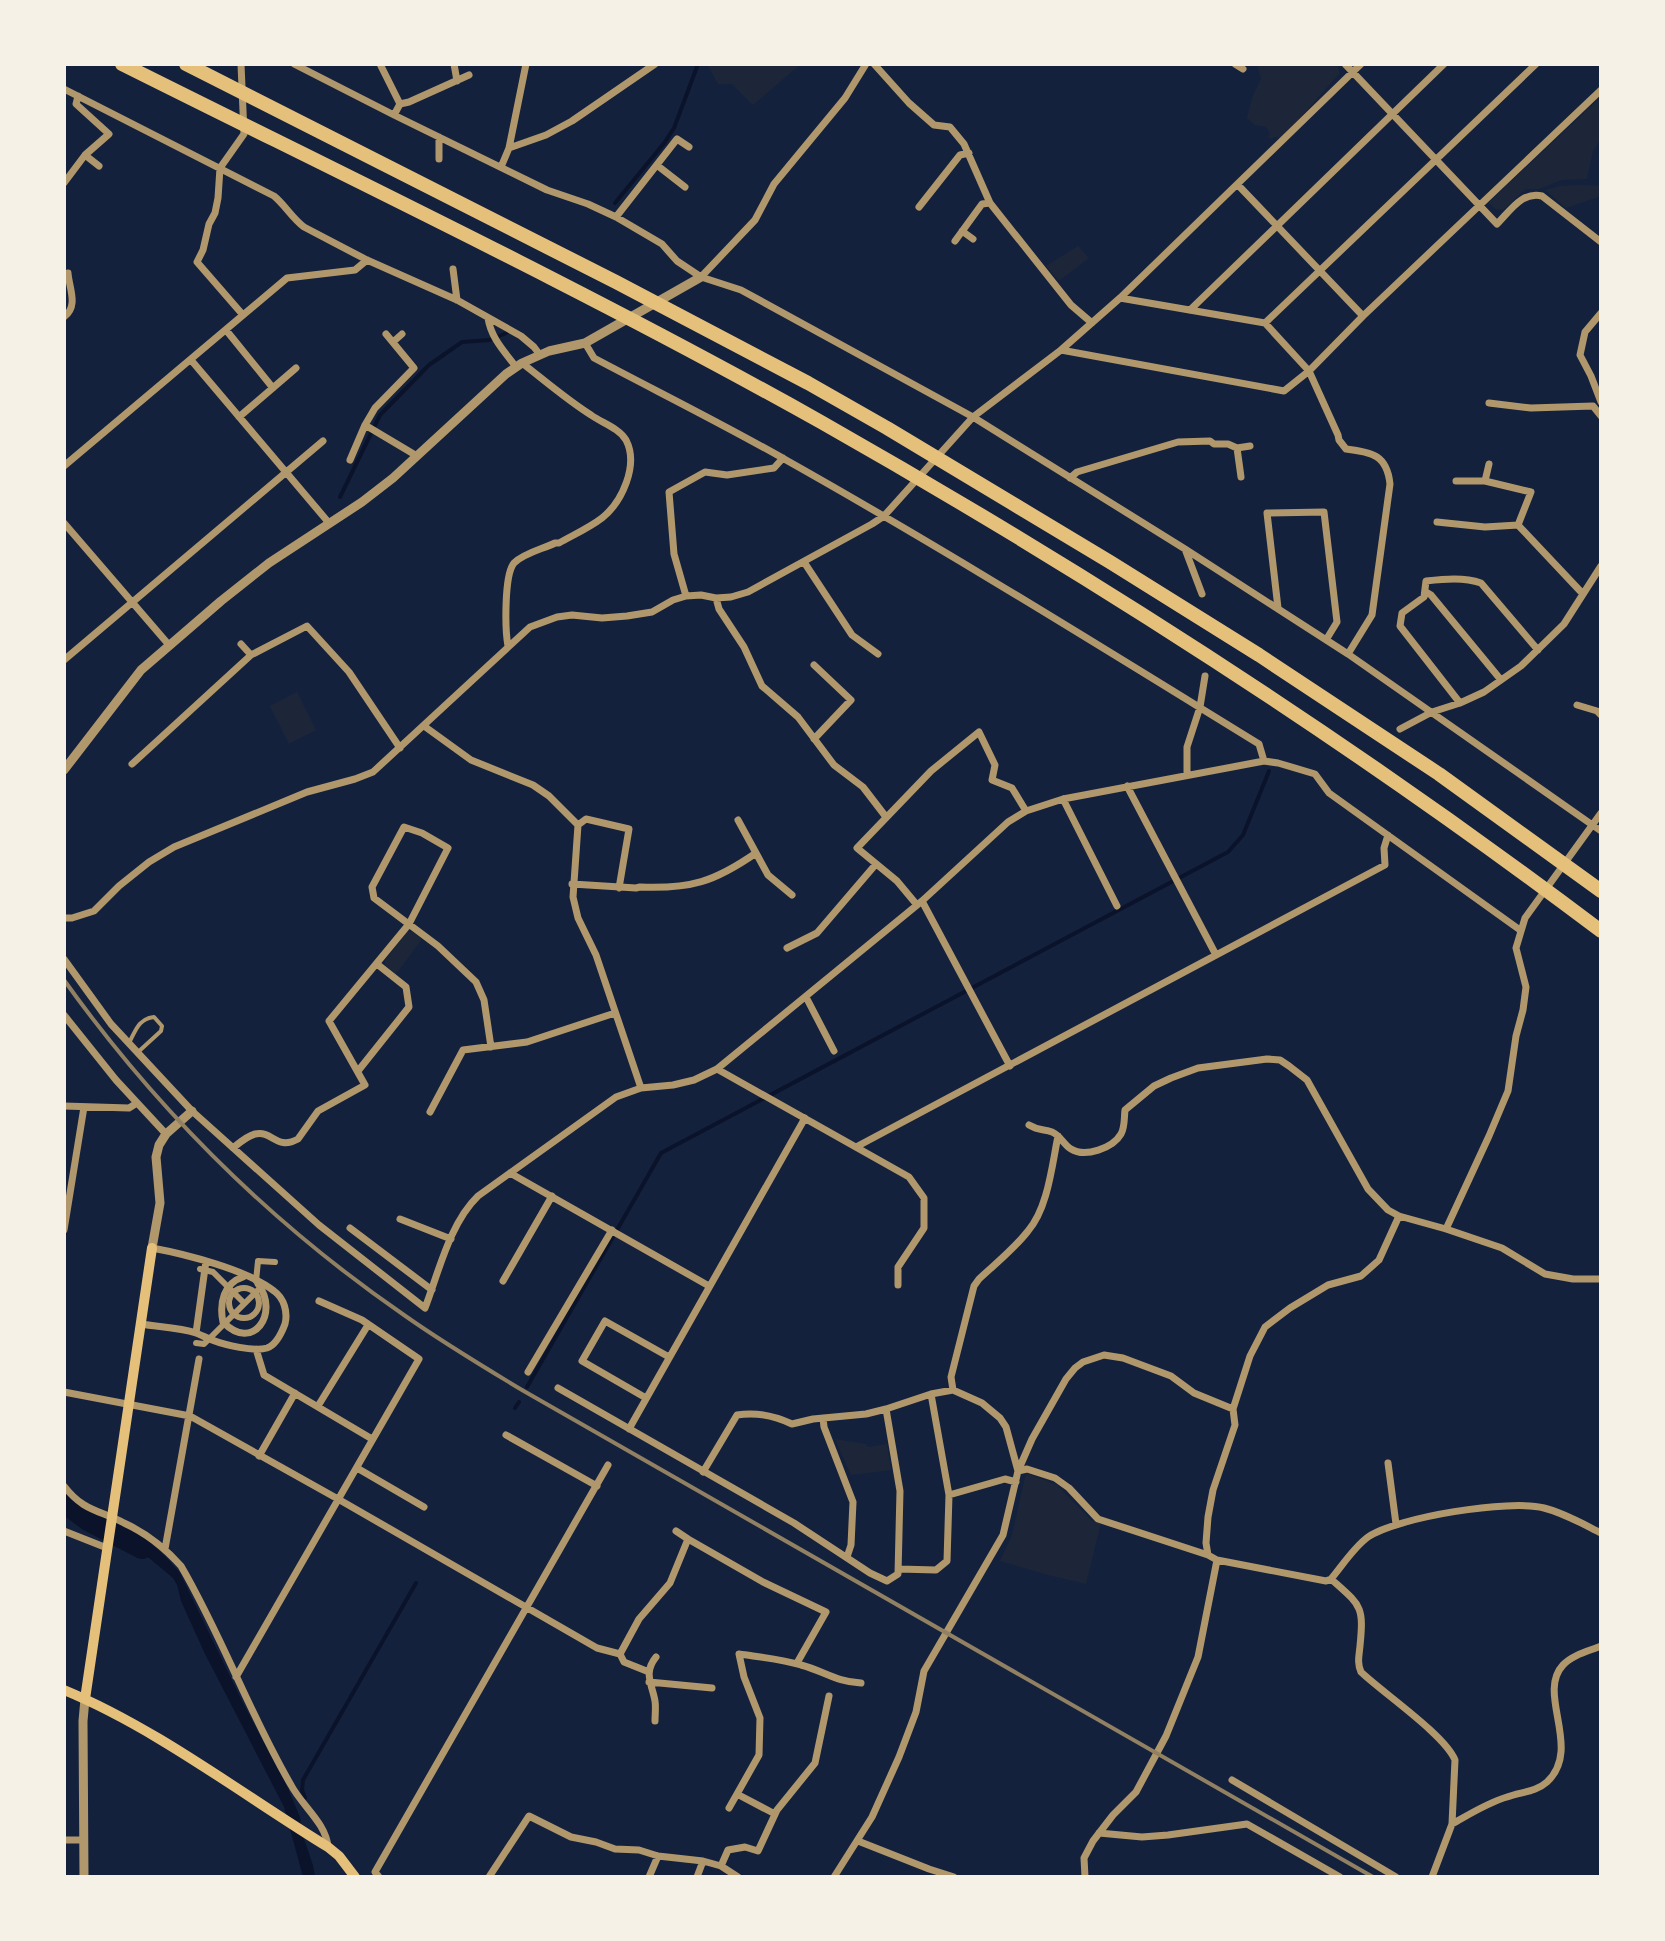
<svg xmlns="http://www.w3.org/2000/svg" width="1665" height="1941" viewBox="0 0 1665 1941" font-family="'Roboto Serif',serif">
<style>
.green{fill:#1d2539}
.water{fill:#0b132b}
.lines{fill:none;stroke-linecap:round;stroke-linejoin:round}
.stream{stroke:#0b132b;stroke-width:4}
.river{stroke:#0b132b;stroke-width:22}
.service{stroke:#b1986c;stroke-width:4}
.pedestrian{stroke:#b1986c;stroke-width:6}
.minor{stroke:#b1986c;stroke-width:7}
.tertiary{stroke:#b1986c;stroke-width:9}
.secondary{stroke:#e5c07b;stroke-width:10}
.motorway{stroke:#e5c07b;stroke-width:14}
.rail{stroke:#918062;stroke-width:4}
</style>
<rect width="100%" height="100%" fill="#14213d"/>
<!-- green -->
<path class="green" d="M707 64H801L753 105 732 84H718Z
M1257 64H1337L1340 73 1282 138 1274 137 1272 139 1268 137 1270 133 1266 127 1255 125 1247 118 1252 98 1261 79Z
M1601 97V139L1593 151 1587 179 1562 180 1539 189H1526L1503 210 1496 209 1488 203Z
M1581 185 1601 186V196L1566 208 1545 190 1560 186Z
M1078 246 1089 258 1059 281 1046 266Z
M297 692 316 730 289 744 270 706Z
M407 932H413L422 939 396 974 385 965V960Z
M835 1439 866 1444 868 1447 887 1444 891 1470 851 1475Z
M1026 1473 1057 1485 1092 1521 1101 1523 1086 1584 1048 1575 1000 1561 1012 1535Z"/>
<!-- water -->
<path class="water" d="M64 1496 78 1509 88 1515V1518C98 1533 114 1531 129 1537 138 1540 144 1546 154 1546L167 1558 180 1573 243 1703 287 1786 300 1817 302 1833 313 1865 315 1877H303L284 1807 204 1652 181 1601 177 1585 173 1578 149 1558 139 1555 128 1548 82 1527 64 1514Z"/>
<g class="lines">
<!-- stream -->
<path class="stream" d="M615 203 665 142 674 128 698 64
M340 497 380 415 429 365 462 342 490 340 506 333
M527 1387 661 1153 1228 852 1243 835 1269 771
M515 1408 519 1402
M305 1798 302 1790 303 1780 416 1583"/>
<!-- river -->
<path class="river" d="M64 1502 88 1520 142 1548"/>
<!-- service -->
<path class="service" d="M129 1043C136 1030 138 1019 154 1017L162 1026 161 1031 137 1053"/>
<!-- pedestrian -->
<path class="pedestrian" d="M200 1269 213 1272 244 1303
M256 1281 258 1261 275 1262
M229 1303a15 15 0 1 1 30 0a15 15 0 1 1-30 0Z
M196 1343 204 1344 257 1291"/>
<!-- minor -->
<path class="minor" d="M241 64 244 134 220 168 218 198 215 213 209 224 203 250 197 262 243 315
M294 64 394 115 547 190 588 204 616 217 662 244 677 261 701 277 741 290 973 417 1185 549 1348 654 1601 831
M380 64 400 104
M454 64 457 81
M874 64 909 103 934 125 950 127 964 144 990 203 1071 305 1092 323
M1235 64 1243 69
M1345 64 1497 224C1510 211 1522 191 1542 196L1601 242
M64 89 274 196C285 205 292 218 304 227L367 260 457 300 521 336 534 347 540 355
M394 115 400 104 409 102 469 75
M509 148 526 64
M85 155 99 166
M439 159V137
M658 166 685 187
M501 167 509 148 546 135 572 121 655 64
M64 183 85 155 109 134 76 104 78 96
M1238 185 1363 316
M919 207 960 155 969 153
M616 217 677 139 689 147
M962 231 973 239
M955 241 982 204 990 203
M453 269 457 300
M701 277 755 220 774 184 845 98 866 64
M1120 298 1265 323 1309 371 1338 435 1339 440 1346 449C1372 452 1387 455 1390 484L1372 615 1348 654
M1190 310 1444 64
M1601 313 1585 332 1580 355 1591 376 1601 402
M64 317C79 306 69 288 68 273
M488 318C491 338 504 351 516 367
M1265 323 1536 64
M226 330 273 388
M386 334 414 368 375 408 365 425 417 456
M393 342 402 334
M585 343 594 358C658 392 723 424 786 460 946 550 1103 648 1259 744L1264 761
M1061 350 1284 391 1309 371 1363 316 1601 90
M191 360 329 523
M1489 403 1531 408 1593 406 1601 416
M239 417 296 368
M1237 448 1241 477
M350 460 365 425
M64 466 287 278 355 270 367 260
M1070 478 1077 472 1178 442 1210 441 1214 444H1228L1237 448 1250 446
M1456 481H1485L1531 492 1518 525
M1485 481 1489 464
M1437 522 1485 527 1518 525
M64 523 169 645
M1518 525 1583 594
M1185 549 1202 594
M804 562 852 635 878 654
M1426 592 1431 595 1501 680
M686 596 674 554 669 492 705 472 727 475 774 468 783 458
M716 598 719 609 744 647 762 686 798 717 834 765 863 787 886 817
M1278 608 1267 513 1324 512 1337 622 1326 640
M241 644 251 655
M508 646C505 630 504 575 514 563 524 553 543 549 555 543H559C573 535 589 528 602 518 622 502 639 465 626 440 619 428 602 423 591 415 567 400 544 380 522 363
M64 660 323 441
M1460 703 1400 626 1402 613 1424 597 1426 581C1444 579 1464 577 1481 583L1538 650
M1577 705 1597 711 1601 715
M424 726 471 760 533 785 549 796 578 825
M1400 729 1432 712 1460 703 1484 692 1521 666 1564 624 1601 566
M814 739 851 700 814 665
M132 764 251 655 307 626 349 672 400 748
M1187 774V747L1200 707 1205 676
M1127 786 1216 955
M1063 799 1117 906
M738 820 768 875 792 895
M578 825 573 897 578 918 596 955 641 1088
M578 825 586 819 629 829 619 888
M572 884 636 888 640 887C691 889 714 882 756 853
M922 901 1010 1066
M917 905 897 881 857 848 931 771 979 732 995 765 992 780 1012 788 1026 811
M64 918H72L94 911 119 886 149 862 174 847 307 792 355 779 373 772 530 627 557 617 572 615 602 618 627 616 652 612 673 600 686 596 701 595 716 598 731 597 748 592 872 524 884 516 973 417 1061 350 1120 298 1361 64
M787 948 817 933 876 864
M64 959 111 1024 192 1111 319 1225 425 1308C439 1271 450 1223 478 1196L616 1097 641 1088 673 1085 694 1080 717 1069 922 901 1008 822 1026 811 1063 799 1264 761 1278 763 1315 774 1329 793 1520 930
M806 997 834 1051
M64 1015 116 1080 166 1134
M717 1069 909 1177 924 1198V1228L898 1267V1285
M358 1071 409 1007 406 987 377 964
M64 1106 129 1108 137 1103
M430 1112 463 1050 527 1042 615 1013
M1029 1125C1039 1131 1044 1129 1052 1132 1060 1135 1064 1145 1071 1149 1085 1158 1113 1148 1121 1134 1125 1127 1124 1118 1125 1110L1154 1086 1171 1078 1198 1068 1267 1059 1280 1060 1289 1066 1307 1080 1368 1189 1388 1210 1399 1216 1446 1229 1502 1248 1545 1274 1573 1279H1601
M856 1147 1385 865 1384 848 1388 835
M233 1148C239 1143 247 1136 255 1134 273 1130 276 1151 298 1139L318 1111 365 1085 329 1021 409 924 448 848 422 833 404 827 372 887 374 898 438 946 476 982 484 1000 491 1047
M510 1173 709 1286
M1399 1216 1379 1260 1361 1276 1328 1285 1290 1308 1265 1327 1250 1356 1233 1409 1235 1425 1213 1490 1208 1517 1206 1543 1208 1555 1217 1560 1326 1581 1331 1579C1361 1606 1364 1605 1360 1646 1359 1656 1357 1663 1361 1672 1383 1693 1445 1735 1455 1760L1452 1824 1432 1877
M400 1219 451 1239
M350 1228 432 1290
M1446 1229 1489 1136 1508 1091 1516 1036 1523 1010 1526 987 1516 948 1525 918 1601 813
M64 1230 84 1107
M243 1277C224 1283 219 1303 223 1322 253 1353 280 1313 258 1284
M503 1281 552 1196
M141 1324C158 1327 179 1327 196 1333 201 1335 207 1338 212 1340 225 1345 254 1352 267 1348 276 1345 282 1332 285 1324 288 1312 284 1298 274 1291 248 1270 185 1254 152 1248
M196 1333 206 1261
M256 1349 264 1375 372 1439
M528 1372 612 1230
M558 1388 794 1523 870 1573 887 1581 898 1574 900 1491 886 1409
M953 1390 951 1377 974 1286 979 1279C995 1264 1014 1249 1028 1231 1048 1208 1052 1165 1058 1136
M64 1392 190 1416 338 1499 597 1648 620 1654 624 1662 649 1672
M646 1398 582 1361 605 1321 669 1357
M318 1406 368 1325
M823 1418 824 1427 853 1502 851 1545 847 1557
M629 1429 805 1118
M506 1435 597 1486
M259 1456 295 1393
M1388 1463 1396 1524
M357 1468 424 1507
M1018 1471 1027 1469 1055 1478 1069 1488 1098 1519 1208 1555
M703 1472 737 1415C755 1412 775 1416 792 1424L813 1419 866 1414 886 1409 931 1394 953 1390 982 1403 1000 1418 1006 1427 1018 1471
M64 1486C83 1511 99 1510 124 1523 146 1533 165 1548 181 1566 222 1636 250 1715 291 1785 302 1806 326 1823 328 1847
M949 1495 1005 1479 1016 1482
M64 1531 107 1548
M676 1531 688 1539
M165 1549 199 1359
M899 1569 936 1570 947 1561 949 1495 931 1394
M1331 1579C1342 1566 1354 1547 1368 1537 1397 1517 1510 1499 1544 1508 1564 1513 1583 1524 1601 1533
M620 1654 639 1619 670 1583 688 1539 763 1582 826 1612 797 1663
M236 1677 419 1359 362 1320 319 1301
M649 1682 712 1688
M655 1721C655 1715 656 1707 655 1701 652 1684 643 1673 656 1657
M1232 1780 1396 1877
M729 1808 737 1794
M775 1814 737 1794 759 1755 760 1718 744 1677 739 1654C759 1657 781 1659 801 1665 824 1671 836 1682 861 1683
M1452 1824C1470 1814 1487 1803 1507 1797 1520 1792 1536 1792 1547 1782 1583 1748 1536 1694 1563 1665 1572 1655 1589 1651 1601 1646
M1099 1833 1142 1837 1168 1835 1247 1824 1340 1877
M64 1840H84
M858 1841 929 1869 954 1877
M721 1866 728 1850 745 1847 758 1851 777 1810 815 1763 829 1696
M379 1877 375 1872 608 1465
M489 1877 529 1816 571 1837 596 1842 615 1849 639 1850 658 1856 703 1861 721 1866 738 1877
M649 1877 658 1856
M697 1877 703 1861
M834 1877 872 1817 899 1757 916 1712 924 1671 1003 1535 1018 1471 1032 1439 1066 1379 1075 1368 1083 1362 1104 1355 1123 1358 1171 1376 1194 1393 1233 1409
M1085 1877 1084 1858 1093 1841 1113 1815 1136 1792 1166 1736 1198 1657 1217 1560"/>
<!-- tertiary -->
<path class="tertiary" d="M64 770 141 670 221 601 269 563 362 502 393 478 506 374 522 363 549 351 585 343 701 277
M152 1248 160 1203 156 1157 159 1145 166 1134 192 1111
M84 1877 83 1721 85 1699"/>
<!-- secondary -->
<path class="secondary" d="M64 1690C156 1728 243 1795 328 1847L339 1856 355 1877
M85 1699 152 1248"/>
<!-- motorway -->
<path class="motorway" d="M122 64C356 181 593 294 821 422 1091 575 1353 744 1601 931
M186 64 616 282 808 383 887 428 1110 562 1259 655 1439 774 1601 891"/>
<!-- rail -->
<path class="rail" d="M64 980C157 1110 272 1224 404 1315 442 1342 482 1366 522 1390L1373 1877"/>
</g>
<!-- border -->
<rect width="1665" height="1941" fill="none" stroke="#f6f1e7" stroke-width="132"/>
</svg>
